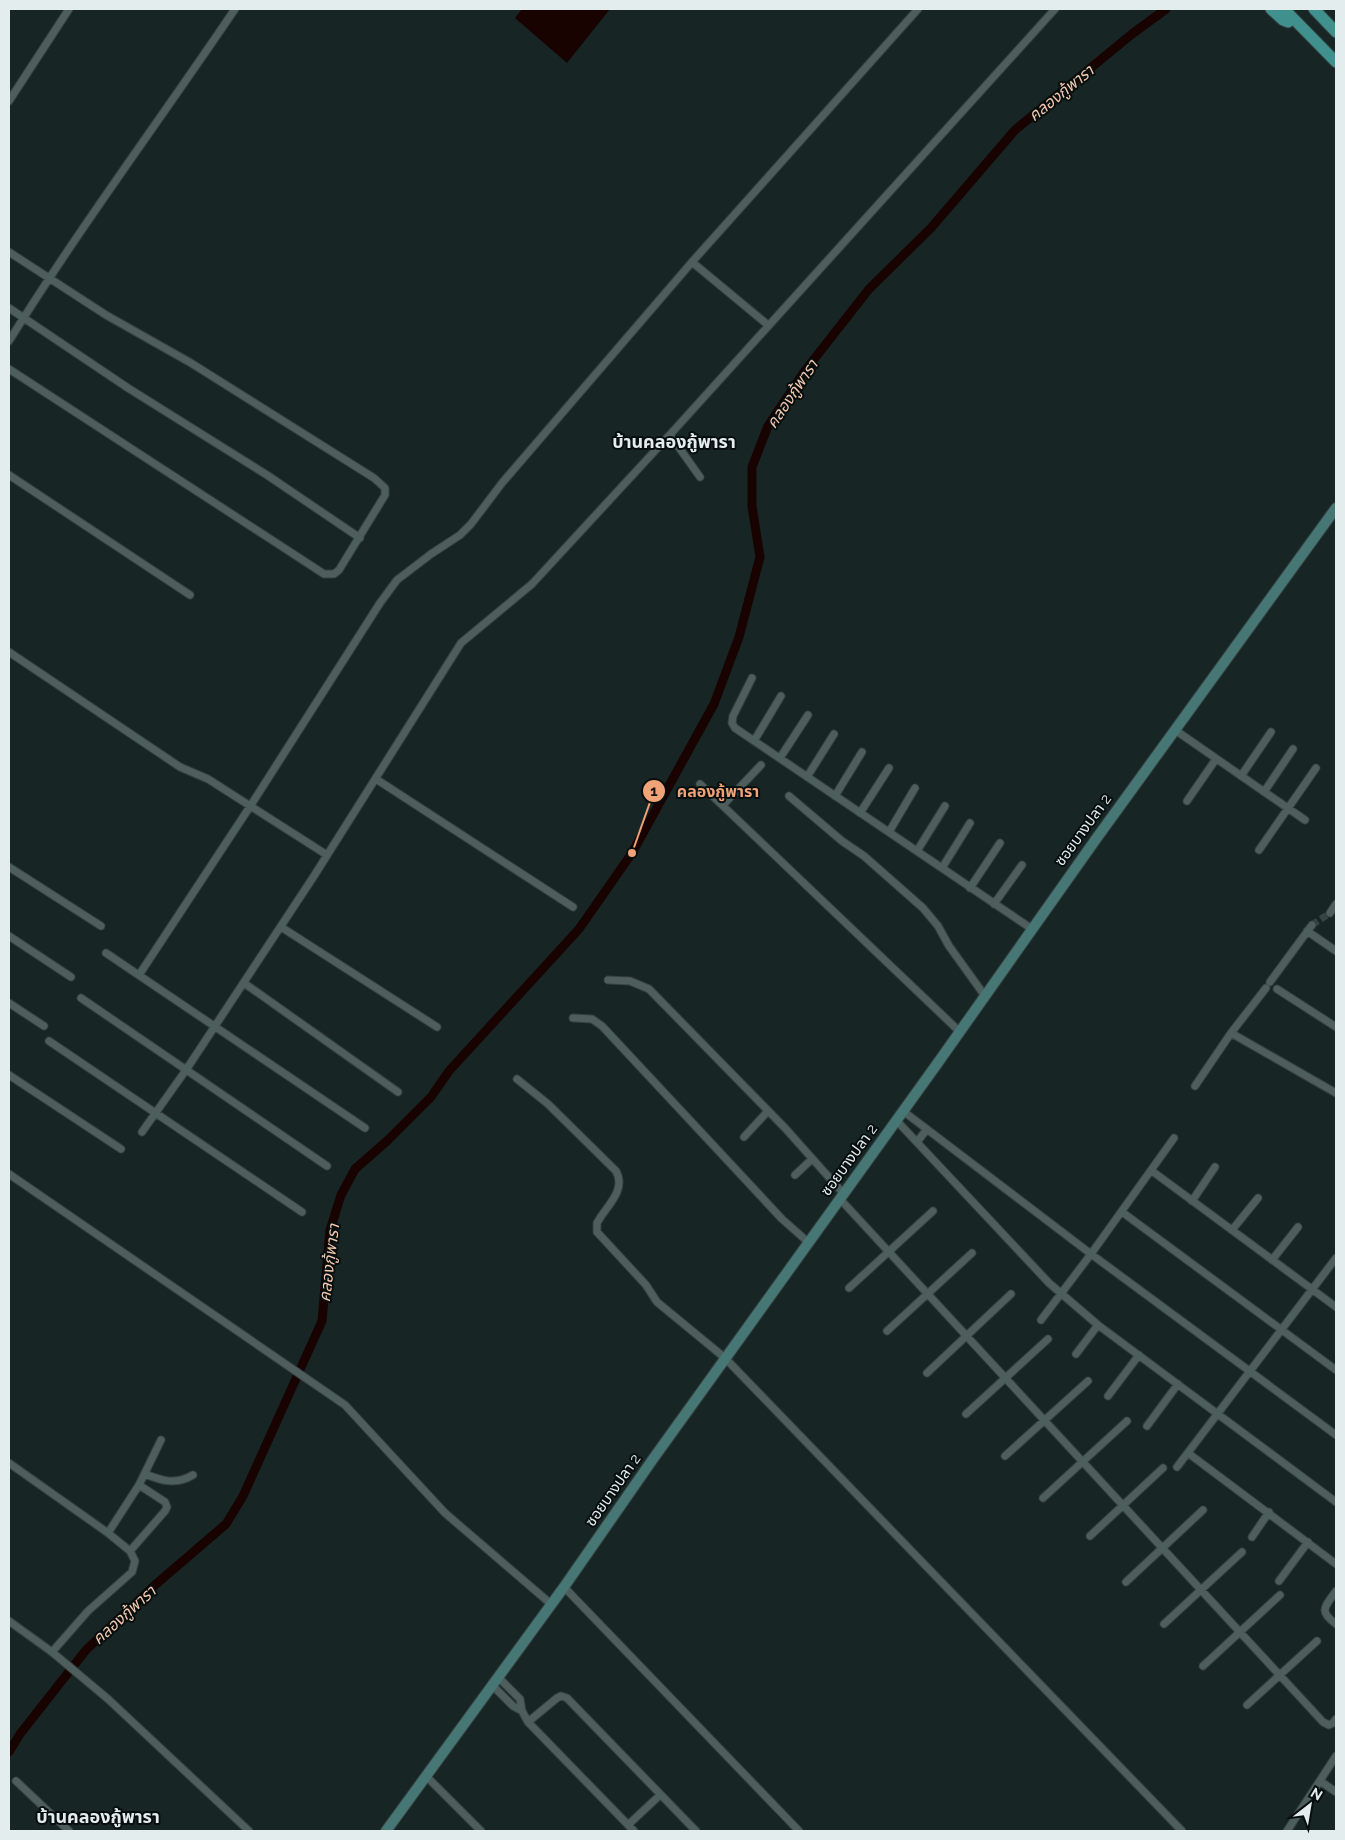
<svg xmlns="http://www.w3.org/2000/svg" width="1345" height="1840" viewBox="0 0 1345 1840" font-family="Raleway,'Noto Sans Thai',sans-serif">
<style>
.water{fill:#180300}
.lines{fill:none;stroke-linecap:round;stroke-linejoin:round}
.canal{stroke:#180300;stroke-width:9}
.street-tunnel{stroke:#364443;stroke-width:7;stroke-dasharray:7 3.5;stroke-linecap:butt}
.street-casing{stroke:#344040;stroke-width:9}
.secondary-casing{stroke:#344040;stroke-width:12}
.primary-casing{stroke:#344040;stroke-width:13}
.street{stroke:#4d5e5d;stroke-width:7}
.secondary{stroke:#477775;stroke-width:10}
.primary{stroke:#40908d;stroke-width:11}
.labels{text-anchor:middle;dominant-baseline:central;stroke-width:4;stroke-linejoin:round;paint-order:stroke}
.street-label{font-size:15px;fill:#e3eded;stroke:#070e0d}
.water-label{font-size:16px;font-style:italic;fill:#f5c9b1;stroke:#070e0d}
.quarter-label{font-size:18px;font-weight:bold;fill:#e3eded;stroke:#070e0d}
.leader{fill:none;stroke:#efa377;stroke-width:2}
.callout-dot{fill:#efa377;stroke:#070e0d;stroke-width:2}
.mark-label{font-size:15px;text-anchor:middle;font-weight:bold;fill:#111}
.callout-label{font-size:16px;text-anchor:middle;font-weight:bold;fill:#efa377;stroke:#070e0d;stroke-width:4;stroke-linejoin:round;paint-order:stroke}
</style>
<rect width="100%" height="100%" fill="#172625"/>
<!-- water -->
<path class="water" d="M522 9H610L567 63 515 18Z"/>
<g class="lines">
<!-- canal -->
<path class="canal" d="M9 1752 20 1734 86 1650 155 1585 226 1524 243 1496 322 1321 330 1230 341 1195 355 1169 388 1140 431 1097 449 1071 579 929 632 853 714 704 739 637 760 557 752 506V467L768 426 804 372 869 289 931 228 1015 130 1132 34 1166 9"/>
<!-- street-tunnel -->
<path class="street-tunnel" d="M1312 925 1330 913"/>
<!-- street casing -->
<g class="street-casing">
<path id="street" d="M9 101 69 9
M9 252 106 315 191 363 374 478 385 488V495L339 570 334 574H324L9 369
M692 262 768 325
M9 308 128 388 267 475 360 538
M9 341C80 227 160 120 235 9
M670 435 700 477
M9 475 190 595
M9 652 180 767 208 779 327 855
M752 678 733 716 732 723 735 728 1032 929
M1175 730 1305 820
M754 741 781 696
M780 758 808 715
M1241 776 1271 732
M807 777 834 734
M376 779 573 907
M700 784 959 1031
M1264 792 1293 749
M789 796 842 841 864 856 923 908 938 926 949 946 985 996
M835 796 862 752
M1187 801 1216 759
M723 805 761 765
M860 813 889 768
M889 832 915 788
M1259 850 1316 768
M917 851 945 806
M9 867 101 926
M942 868 970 823
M970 888 1000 843
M994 904 1022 865
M1330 913 1336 904
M281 927 437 1027
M1307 931 1336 951
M9 936 71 977
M106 953 365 1128
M139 975 251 805 380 603 397 580 431 554 460 535 471 524 502 483 692 262 918 9
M608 980 630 981 649 989 785 1128 843 1193
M1270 982 1312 925
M244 983 398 1092
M1277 989 1336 1027
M81 998 327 1166
M9 1003 44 1026
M573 1018 592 1019 602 1026 782 1219 808 1242
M1231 1033 1336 1093
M49 1041 302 1212
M9 1075 121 1149
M517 1079 548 1104 616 1171C626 1189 609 1204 600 1218L597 1223V1232L646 1285 657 1302 725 1358 1182 1831
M1195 1086 1231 1033 1266 988
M903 1111 1091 1254 1336 1435
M896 1120 1049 1283 1098 1325 1336 1502
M142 1132 186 1070 314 876 461 643 532 584 676 428 1055 9
M744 1137 768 1111
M917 1142 927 1129
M1152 1171 1336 1307
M9 1174 345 1405 445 1513 551 1604
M795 1175 812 1159
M840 1199 1323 1722 1329 1725 1333 1723 1336 1719
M1192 1201 1215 1167
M1122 1212 1336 1370
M1232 1230 1258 1198
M1272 1260 1298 1227
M849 1288 933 1211
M1041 1320 1091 1254 1174 1138
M887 1331 972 1253
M1076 1354 1098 1325
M927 1373 1011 1294
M1108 1396 1139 1355
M966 1414 1048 1339
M1147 1426 1178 1384
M1188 1453 1336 1564
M1005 1456 1088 1381
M9 1463 108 1533
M1177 1467 1336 1258
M145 1474C162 1481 176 1485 193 1475
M1043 1498 1127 1421
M1090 1536 1163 1468
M1252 1537 1269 1512
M130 1551 165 1511 167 1507 165 1502 139 1485
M1279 1581 1308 1542
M1126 1582 1203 1510
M564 1587 799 1831
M1336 1591C1325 1607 1318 1611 1336 1624
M9 1621 52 1652 108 1699 249 1831
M1164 1624 1242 1552
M52 1652 88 1611 132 1572 135 1561 130 1551 108 1533 139 1485 161 1440
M1203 1666 1280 1595
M492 1685 513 1706 522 1711 520 1699 498 1677
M1247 1705 1317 1641
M522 1711 528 1722 634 1831
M528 1722 557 1698 561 1696 567 1698 696 1831
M427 1777 481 1831
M16 1781 69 1831
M1320 1781 1336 1792
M628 1825 660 1795
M1287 1831 1336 1756"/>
</g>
<!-- secondary casing -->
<g class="secondary-casing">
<path id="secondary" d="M386 1831 564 1587 653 1459 937 1064 1096 839 1336 508"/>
</g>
<!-- primary casing -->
<g class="primary-casing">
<path id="primary" d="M1271 9 1283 20 1288 22 1292 17
M1284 9 1336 62
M1314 9 1336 32"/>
</g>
<!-- street -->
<use href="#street" class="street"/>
<!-- secondary -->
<use href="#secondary" class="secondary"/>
<!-- primary -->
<use href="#primary" class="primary"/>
</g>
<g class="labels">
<!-- street labels -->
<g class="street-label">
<text transform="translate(1083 830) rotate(-54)">ซอยบางปลา 2</text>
<text transform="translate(849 1160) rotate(-54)">ซอยบางปลา 2</text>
<text transform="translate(613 1490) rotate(-55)">ซอยบางปลา 2</text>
</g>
<!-- water labels -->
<g class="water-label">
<text transform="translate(1061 93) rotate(-39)">คลองกู้พารา</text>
<text transform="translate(792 394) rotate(-56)">คลองกู้พารา</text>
<text transform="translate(329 1263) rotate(-83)">คลองกู้พารา</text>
<text transform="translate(124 1615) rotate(-42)">คลองกู้พารา</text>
</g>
<!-- quarter labels -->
<g class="quarter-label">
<text x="674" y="441">บ้านคลองกู้พารา</text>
<text x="98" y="1816">บ้านคลองกู้พารา</text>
</g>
</g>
<!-- callouts -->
<path class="leader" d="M632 853L654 791"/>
<g class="callout-dot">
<circle cx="632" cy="853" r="5"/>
<circle cx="654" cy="791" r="12"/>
</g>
<g class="mark-label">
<text x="654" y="796">1</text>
</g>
<g class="callout-label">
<text x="718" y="797">คลองกู้พารา</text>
</g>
<!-- border -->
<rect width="1345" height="1840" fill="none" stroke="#e3eded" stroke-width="20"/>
<!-- north arrow -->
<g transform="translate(1310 1805) rotate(31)" stroke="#070e0d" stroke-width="4" paint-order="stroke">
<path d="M0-4L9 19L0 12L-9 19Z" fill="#e3eded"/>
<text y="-8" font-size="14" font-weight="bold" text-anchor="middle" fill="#e3eded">N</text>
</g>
</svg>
